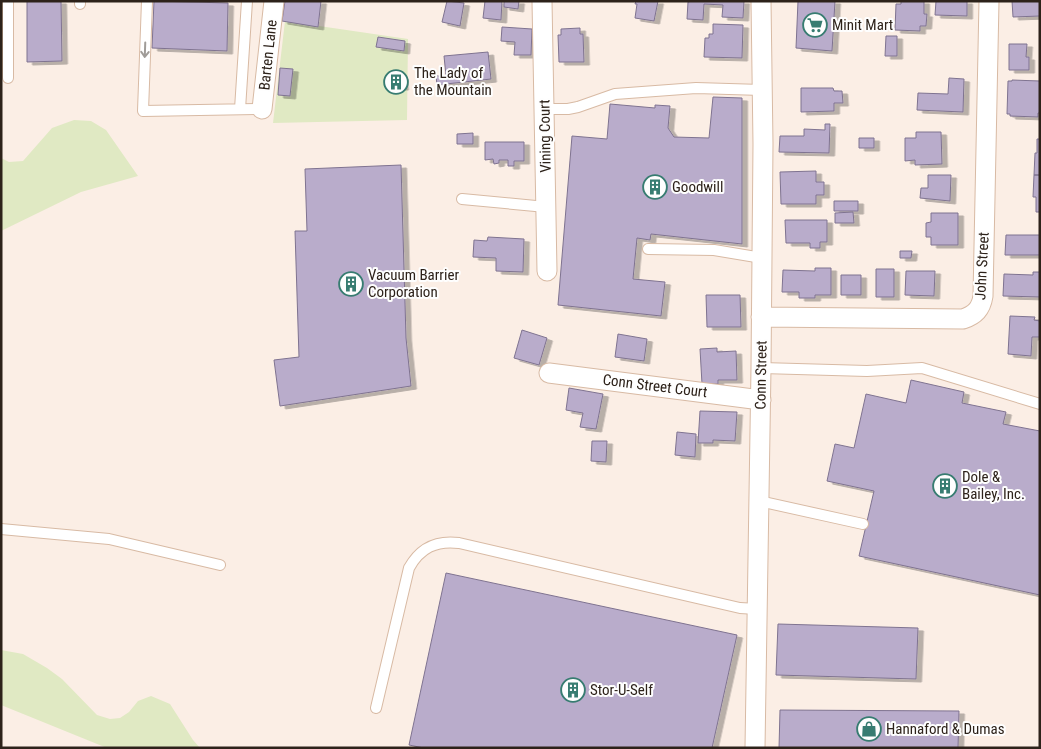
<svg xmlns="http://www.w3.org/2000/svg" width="1041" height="749" viewBox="0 0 1041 749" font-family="'Roboto Condensed',sans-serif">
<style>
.green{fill:#e0e9c3}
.building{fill:#b9accb;stroke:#7f7390;filter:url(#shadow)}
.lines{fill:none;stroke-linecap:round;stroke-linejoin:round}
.service-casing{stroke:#d8baa4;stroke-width:12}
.minor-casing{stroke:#d8baa4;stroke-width:21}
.service{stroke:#fff;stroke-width:10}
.minor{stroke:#fff;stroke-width:19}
.oneway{stroke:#a09c98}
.labels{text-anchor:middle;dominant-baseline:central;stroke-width:4;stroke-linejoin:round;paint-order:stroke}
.poi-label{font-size:15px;fill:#2d221a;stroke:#fefefe;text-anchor:start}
.street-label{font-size:15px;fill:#2d221a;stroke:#fefefe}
</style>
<defs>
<filter id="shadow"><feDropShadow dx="5.5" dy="3" stdDeviation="0" flood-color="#0004"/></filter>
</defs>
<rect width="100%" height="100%" fill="#fbeee5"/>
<!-- green -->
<path class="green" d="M285 21 408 39 407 120 273 123Z
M74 120 91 121 106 130 138 176 81 192 1 231V158L9 162 23 161 52 128Z
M1 650 23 654 47 668 62 679 97 715 110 719 120 718 129 712 138 701 151 696 170 704 193 740 200 748H107L1 705Z"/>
<!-- building -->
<path class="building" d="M27 1H61L62 61 27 62Z
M154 1 228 3 227 51 152 48Z
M285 1H321L318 27 282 21Z
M447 1 464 3 460 26 442 22Z
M485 1H502L501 20 483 18Z
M504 1H519L518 9 504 7Z
M636 1H658L654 21 635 18 637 4H635Z
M692 1H744L743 18 722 17 723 5 704 4 703 20 687 19 688 2Z
M798 1H835L832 51 796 48Z
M901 1H924V14H927L926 26H920V31L895 30 896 4H901Z
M936 1H967V16L935 15Z
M1012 1H1040V16L1013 17Z
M713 24 743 25 742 58 704 57 705 38H709V34H713Z
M502 27 532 29 531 55H514L515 42 501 41Z
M580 28V34H583L584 62H559L558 35H561V29Z
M886 36H897V56H885Z
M378 37 405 41 404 51 376 47Z
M1009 44H1027L1026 57H1029V70H1009Z
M488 52 491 79 437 85 436 76H446L444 56Z
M280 68 293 69 290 96 278 95Z
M389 76H402L403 87H390Z
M949 78 964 79 963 112 917 110 918 93 948 94Z
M1012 80 1040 81V113H1038V117L1010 116V114H1007L1008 81H1012Z
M801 88H833L834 91H842L843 103H834V111L801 112Z
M713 97 742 98V244L651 234 650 240 637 238 633 279 665 282 661 316 558 305 572 136 607 139 610 104 655 108V105L670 106 668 128 674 137 709 138Z
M825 124H830L829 153 779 152 780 136H804V129L825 130Z
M916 132H941L942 164 915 165V160L905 161V138H916Z
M473 133V144H457V134Z
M859 138H874V148H859Z
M1037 139H1040V175H1034L1035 153H1037Z
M485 142H524V161H514V166H508V160H499V163L494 164 493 159 485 160Z
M401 165 406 338 411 386 280 406 274 360 299 357 295 231H307L305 169Z
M816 171V182H824V195H816V204H781L780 172Z
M928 175H951L950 201 920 198 921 188H928Z
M1034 175H1040V212H1036V197H1033Z
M834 201H858V211H834Z
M853 212 854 223H835V213Z
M931 213H958V245H931V237H926V223L931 222Z
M785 220H827V242H820V248H810V243H786Z
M1006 235H1040V255H1005Z
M488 237 524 239 523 272 496 271V258L473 257 474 240 487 241Z
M900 251H912L911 258H900Z
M815 268H831V295H815V298H799V292H782L783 270 815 271Z
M876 269H894V297H876Z
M906 271H935L934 296 905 295Z
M1033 272H1040V297L1003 296 1004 274 1033 275Z
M841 275H861V295H841Z
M706 295H740L741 327H707Z
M1010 316 1035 317 1034 320 1040 321V337H1032L1031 356 1008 354Z
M522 330 547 338 539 365 514 358Z
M618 334 647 339 644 361 615 357Z
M717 348V352L736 351 737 380H718V384H702L700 349Z
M911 380 964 392 962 403 1006 412 1003 424 1040 431V595L859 556 874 491 827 481 835 444 854 448 866 394 906 403Z
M569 388 603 394 596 429 580 427 583 413 566 410Z
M700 411 737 412 735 441 713 440V443H698Z
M677 432 696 434 695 457 675 455Z
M592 441H607L606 462 591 461Z
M446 573 737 635 712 748H424L409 745Z
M778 624 918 628 916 679 776 675Z
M780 710 959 711 958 748H779Z"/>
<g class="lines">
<!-- service casing -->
<g class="service-casing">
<path id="service" d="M8 1V78
M80 1V4
M147 1 143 111 262 109
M240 109 247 1
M544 109H568L578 107 615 94 696 88 762 90
M462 199 546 207
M648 249 714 250 762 258
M761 368 867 371 922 368 1040 404
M759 501 863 524
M1 529 109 539 220 565
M376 708 409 568C420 548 436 540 459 543L740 608 757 609"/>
</g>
<!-- minor casing -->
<g class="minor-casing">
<path id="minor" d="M542 1 547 271
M262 109 274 1
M761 317 963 319C975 315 981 309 983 296L989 1
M549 373 761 400
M755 748 761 368 763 144 761 1"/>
</g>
<!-- service -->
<use href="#service" class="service"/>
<!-- minor -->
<use href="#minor" class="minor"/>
</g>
<!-- one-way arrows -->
<defs><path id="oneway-shaft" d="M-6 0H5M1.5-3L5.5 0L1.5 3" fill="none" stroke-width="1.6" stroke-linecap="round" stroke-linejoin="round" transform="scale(1.25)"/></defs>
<use class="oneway" href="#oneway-shaft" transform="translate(145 50) rotate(92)"/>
<!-- icons -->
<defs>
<g id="supermarket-ring" transform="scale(1.25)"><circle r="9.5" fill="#fefefe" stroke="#377c71" stroke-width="1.5"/><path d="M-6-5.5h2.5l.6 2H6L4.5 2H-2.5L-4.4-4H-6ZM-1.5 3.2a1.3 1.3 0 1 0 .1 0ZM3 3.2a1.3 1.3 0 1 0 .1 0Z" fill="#377c71"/></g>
<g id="building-ring" transform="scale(1.25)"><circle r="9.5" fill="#fefefe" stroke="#377c71" stroke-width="1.5"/><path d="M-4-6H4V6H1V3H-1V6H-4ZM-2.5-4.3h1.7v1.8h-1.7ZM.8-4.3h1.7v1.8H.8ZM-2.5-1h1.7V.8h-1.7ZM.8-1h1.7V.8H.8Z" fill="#377c71"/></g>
<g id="shop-ring" transform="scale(1.25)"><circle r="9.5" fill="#fefefe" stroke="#377c71" stroke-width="1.5"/><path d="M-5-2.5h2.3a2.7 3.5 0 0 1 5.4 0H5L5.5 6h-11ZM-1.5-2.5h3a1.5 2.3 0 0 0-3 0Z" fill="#377c71"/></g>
</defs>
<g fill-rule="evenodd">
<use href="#supermarket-ring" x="815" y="25"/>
<use href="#building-ring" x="396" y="82"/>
<use href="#building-ring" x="655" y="187"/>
<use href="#building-ring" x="351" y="284"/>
<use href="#building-ring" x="945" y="486"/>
<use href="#building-ring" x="573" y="690"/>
<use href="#shop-ring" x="869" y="729"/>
</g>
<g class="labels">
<!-- poi labels -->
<g class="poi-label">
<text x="832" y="25">Minit Mart</text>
<text x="414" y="73">The Lady of<tspan x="414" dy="17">the Mountain</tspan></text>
<text x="672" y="187">Goodwill</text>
<text x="368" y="275">Vacuum Barrier<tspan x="368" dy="17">Corporation</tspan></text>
<text x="962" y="477">Dole &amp;<tspan x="962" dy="17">Bailey, Inc.</tspan></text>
<text x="590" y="690">Stor-U-Self</text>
<text x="886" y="729">Hannaford &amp; Dumas</text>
</g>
<!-- street labels -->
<g class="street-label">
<text transform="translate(268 55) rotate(-84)">Barten Lane</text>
<text transform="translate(545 136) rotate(-91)">Vining Court</text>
<text transform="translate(982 266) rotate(-87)">John Street</text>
<text transform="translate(761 375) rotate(-89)">Conn Street</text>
<text transform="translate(655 386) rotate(7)">Conn Street Court</text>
</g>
</g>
<!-- border -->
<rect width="1041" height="749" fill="none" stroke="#2d221a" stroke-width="5"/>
</svg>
